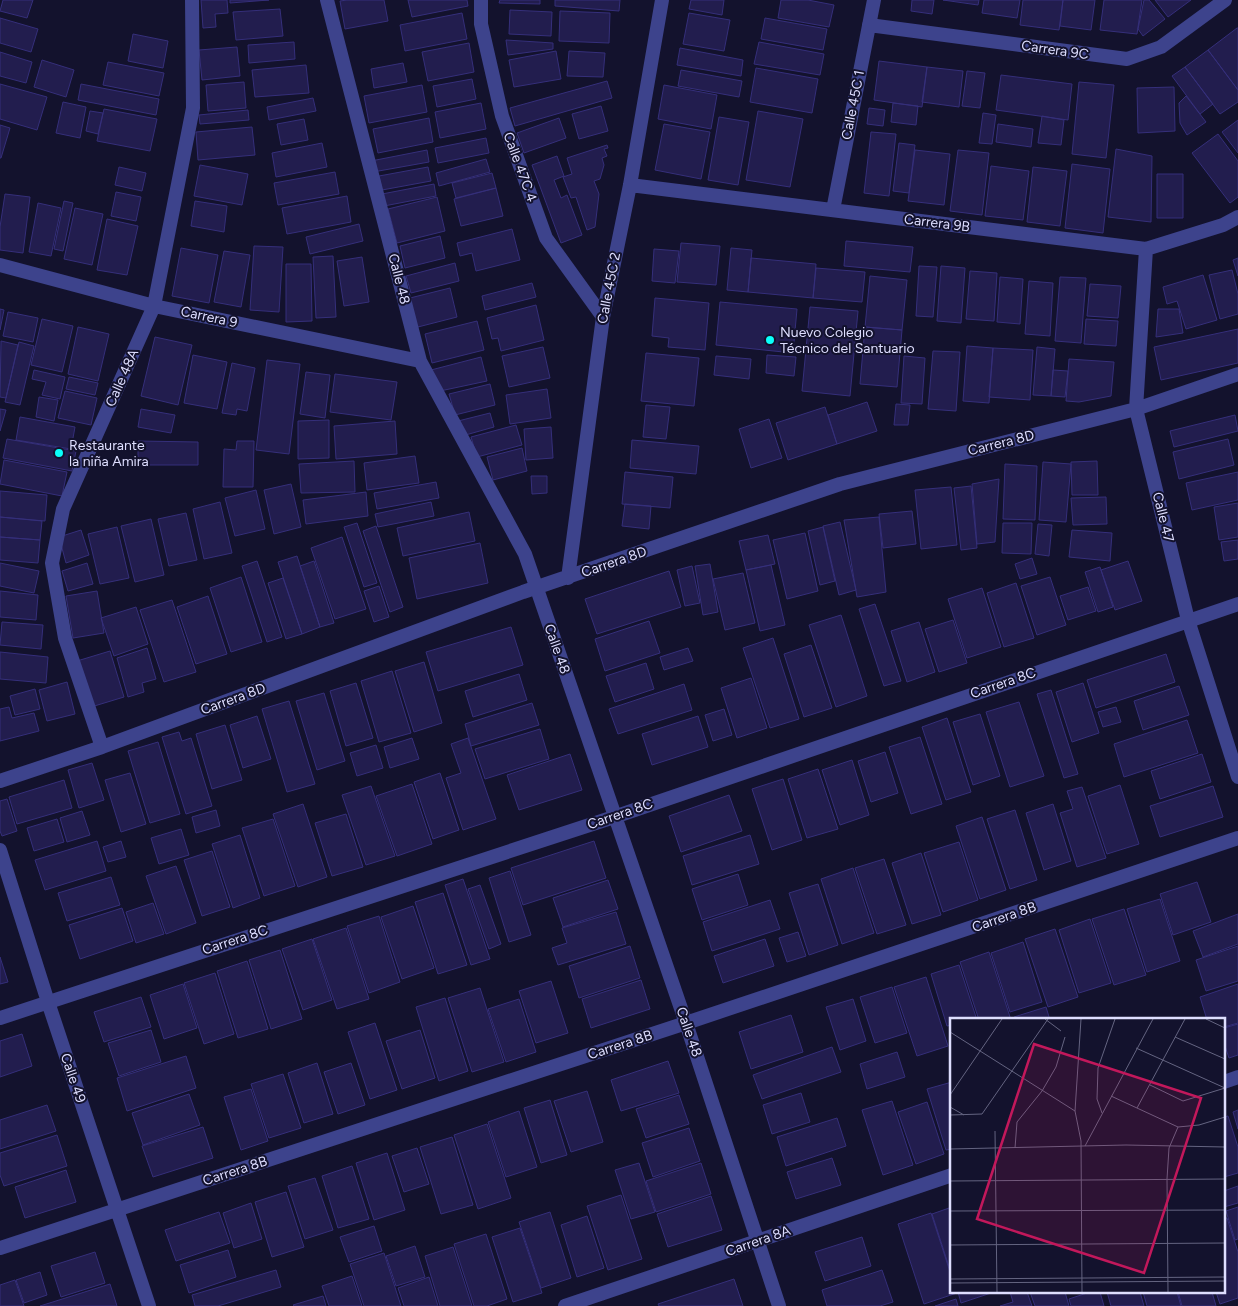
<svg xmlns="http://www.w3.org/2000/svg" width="1238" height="1306" viewBox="0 0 1238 1306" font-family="Figtree,sans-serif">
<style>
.building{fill:#221d4e;stroke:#352f7a}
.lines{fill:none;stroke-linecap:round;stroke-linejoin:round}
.minor{stroke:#3d438c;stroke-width:14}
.poi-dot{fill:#0afffa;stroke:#13122d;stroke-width:2}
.labels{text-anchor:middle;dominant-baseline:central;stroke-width:4;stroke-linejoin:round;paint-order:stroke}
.street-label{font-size:14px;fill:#dedeff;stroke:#13122d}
.poi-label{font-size:14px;fill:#dedeff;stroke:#13122d;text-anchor:start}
.inset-road{fill:none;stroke:#646481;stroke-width:1}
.view{fill:#c2185b;fill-opacity:0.15;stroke:#c2185b;stroke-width:2.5}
.inset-edge{fill:none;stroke:#dedeff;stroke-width:2.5}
</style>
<rect width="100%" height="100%" fill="#13122d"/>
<!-- building -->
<path class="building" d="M3 0H33L27 18 0 11Z
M201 0H227L228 13 215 14 216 27 203 28Z
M230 0H269L230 3Z
M347 0H384L388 21 345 29 340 1Z
M408 0H467L468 6 412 17Z
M500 0H540V4L499 3Z
M555 0H620L619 11 555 6Z
M691 0H724L722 15 689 9Z
M781 0H808L834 5 829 27 778 18Z
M912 0H934L932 14 911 11Z
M943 0H979L978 5Z
M984 0H1020L1017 18 982 13Z
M1023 0H1063L1059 30 1020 25Z
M1063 0H1095L1091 30 1060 26Z
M1104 0H1142L1137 34 1100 30Z
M1144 0H1149L1165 19 1143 36 1138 29Z
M1155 0H1191L1168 17Z
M280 9 283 36 236 40 233 12Z
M510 10 552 12 551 36 509 34Z
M560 11 610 13 609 43 559 41Z
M462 13 467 39 405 51 400 25Z
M689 13 730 20 724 51 683 44Z
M0 18 38 29 31 52 0 43Z
M765 18 827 29 823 50 761 39Z
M1237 28H1238V90L1208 50Z
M133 34 168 41 163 68 128 61Z
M506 40 553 43V49L508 55Z
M294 42 295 59 249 63 248 45Z
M759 42 824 54 820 75 754 64Z
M469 43 474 72 428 81 422 52Z
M237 47 240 76 202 80 199 50Z
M680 48 743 60 741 76 677 65Z
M1208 50 1238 90V102L1220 114 1185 67Z
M556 51 561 79 514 87 509 60Z
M569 51 605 53 603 77 567 76Z
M0 52 32 62 26 83 0 76Z
M42 60 74 70 66 97 34 87Z
M879 61 927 67 922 107 874 100Z
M108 62 164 73 159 96 103 85Z
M403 63 407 82 374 88 371 69Z
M306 65 309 93 255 97 252 70Z
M927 67 963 71 959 107 922 102Z
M1185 67 1213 104 1200 114 1172 76Z
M756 68 818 79 812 113 750 102Z
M681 70 742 81 739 97 678 86Z
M967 71 985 73 980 108 962 106Z
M1001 75 1072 84 1068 120 996 110Z
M472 79 476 99 437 107 433 86Z
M607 81 612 98 515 126 510 108Z
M244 82 246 108 208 111 206 85Z
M1079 82 1114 85 1106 158 1072 154Z
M0 84 47 97 37 130 0 119Z
M81 84 159 99 156 115 78 100Z
M422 85 427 112 369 123 364 96Z
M664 85 717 95 711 129 658 119Z
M1174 87 1175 131 1138 133 1137 88Z
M1186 96 1206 122 1187 135 1180 123 1179 103Z
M313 98 316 111 269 120 267 107Z
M63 102 86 107 80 138 56 133Z
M481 103 486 129 440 138 435 112Z
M893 103 918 106 916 125 891 122Z
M601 106 608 131 579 139 572 114Z
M869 108 885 110 883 126 867 124Z
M104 109 157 119 150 151 97 141Z
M248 110 249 120 200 124 199 115Z
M90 111 103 113 98 134 86 131Z
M758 111 803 119 790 187 746 180Z
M983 113 996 115 992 144 979 143Z
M1042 116 1064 120 1061 145 1038 143Z
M719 117 749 122 738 185 708 180Z
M429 118 433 142 378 153 373 129Z
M559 118 566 138 524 153 517 133Z
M304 119 308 140 281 145 277 124Z
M1238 120V153L1222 132Z
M664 124 710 132 701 179 655 170Z
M998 124 1033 129 1031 147 996 142Z
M0 125 10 128 1 158H0Z
M252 127 255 155 198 160 196 132Z
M871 132 896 134 889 196 864 193Z
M1218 134 1238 161V197L1230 203 1192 153Z
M486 138 489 153 438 163 435 148Z
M322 143 327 167 276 177 272 153Z
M899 143 915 145 909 193 893 191Z
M607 145 608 148 604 149 607 156 602 158 604 165 600 179 594 181 599 194 595 227 587 230 576 197 571 198 563 177 572 174 567 158Z
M1116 149 1152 156 1151 222 1108 217Z
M427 150 429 162 373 172 371 161Z
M915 150 950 154 944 205 908 201Z
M958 150 989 153 982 215 950 211Z
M557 156 564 176 554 180 561 198 567 195 582 235 561 243 532 165Z
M486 159 490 172 439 186 436 173Z
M1072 164 1110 169 1103 233 1065 228Z
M200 165 248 174 242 205 194 196Z
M991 166 1029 171 1023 220 985 216Z
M119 167 146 173 142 191 115 185Z
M428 167 431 181 382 190 379 176Z
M1033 167 1067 171 1060 226 1027 222Z
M335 172 339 194 278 205 274 183Z
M492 173 496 188 456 198 452 183Z
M1157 174H1183V218H1157Z
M434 184 436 196 384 206 382 194Z
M496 188 503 216 461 226 454 199Z
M116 192 141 197 136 221 111 216Z
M5 194 30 197 23 253 0 250V227Z
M347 196 351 222 287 234 282 208Z
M437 197 445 231 397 243 388 209Z
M64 201 73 203 63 251 54 249Z
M195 201 227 206 224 232 191 226Z
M38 203 61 208 51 256 29 252Z
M75 208 103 214 92 265 64 259Z
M107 219 138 226 127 275 97 270Z
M359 224 363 241 310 254 306 237Z
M512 229 520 260 476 271 472 253 460 256 457 243Z
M440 236 445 258 405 268 400 246Z
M846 241 913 247 910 272 844 266Z
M681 243 720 246 716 285 677 282Z
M254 246 283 247 279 312 250 310Z
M181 248 218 255 209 303 172 296Z
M731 248 752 250 748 292 727 290Z
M654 249 679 251 675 283 652 281Z
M224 251 250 255 241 307 214 302Z
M333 256 336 317 316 318 313 257Z
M362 257 369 302 344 306 337 261Z
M751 258 816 264 813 298 748 292Z
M1238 258V276L1233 260Z
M455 263 459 281 411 293 406 276Z
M286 264H311L312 321 286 322Z
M919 266 937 267 933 317 916 316Z
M941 266 965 268 961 323 937 321Z
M816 268 865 272 862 302 813 298Z
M1232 270 1238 294V314L1220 319 1209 275Z
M970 271 997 273 994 321 966 319Z
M1203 275 1217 320 1186 329 1177 301 1167 304 1163 287Z
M870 276 907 280 902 330 865 327Z
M1000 277 1023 279 1020 324 997 322Z
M1060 277 1086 278 1081 343 1055 341Z
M1029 281 1053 283 1050 336 1025 334Z
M532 283 536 297 485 310 482 296Z
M1090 284 1121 286 1118 318 1087 316Z
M450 288 457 317 414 328 406 299Z
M655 298 709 303 705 350 668 347 669 338 652 336Z
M720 302 797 309 793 353 716 345Z
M536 305 544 340 501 351 498 338 492 339 487 318Z
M810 307 858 311 850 396 802 391Z
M0 309 4 310 0 330Z
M1158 309H1179L1183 333 1156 337Z
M8 312 38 318 33 342 3 336Z
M42 319 73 326 62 372 31 365Z
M1086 319 1118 321 1116 346 1084 344Z
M477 321 484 350 432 363 425 334Z
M78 327 109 334 98 381 68 374Z
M865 327 902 330 897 387 860 384Z
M1238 329V363L1161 380 1154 347Z
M155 337 192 345 178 405 141 396Z
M1 341 18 345 6 398 0 397Z
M19 342 34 346 20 405 5 402Z
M967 346 993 348 989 403 963 401Z
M543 347 550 378 509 387 502 356Z
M1037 347 1055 349 1051 396 1033 395Z
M993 348 1033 350 1030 400 989 397Z
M933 351 960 352 956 411 928 409Z
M646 353 699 358 694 406 641 401Z
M193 355 227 362 217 409 184 403Z
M767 355 796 357 794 376 766 373Z
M716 356 751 359 749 379 714 375Z
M904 356 925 358 922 404 901 403Z
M481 357 487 381 440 391 431 370Z
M1069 359 1114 362 1111 396 1079 402 1066 401Z
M267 360 300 364 289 454 256 450Z
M232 363 255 368 247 411 237 409 236 415 222 413Z
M34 370 65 377 60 399 42 395 46 382 32 379Z
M1053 370 1068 371 1065 397 1051 396Z
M306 372 330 375 325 418 300 414Z
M335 374 397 382 391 420 330 412Z
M69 377 98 383 95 395 66 389Z
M490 384 495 405 455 415 449 394Z
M547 389 551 418 510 424 506 395Z
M65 391 97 398 91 425 58 418Z
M39 397 58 400 54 421 36 417Z
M867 402 877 431 837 444 828 415Z
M896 404 910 405 908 425H894Z
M646 405 670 407 666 439 643 437Z
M825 407 837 444 788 460 776 423Z
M0 409 6 410 0 431Z
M141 409 175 415 171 433 138 427Z
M490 413 494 427 462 436 458 421Z
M1235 415 1238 431 1174 447 1170 431Z
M20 417 75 427 71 449 16 440Z
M769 419 782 458 751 468 739 429Z
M329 420V458L298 459V421Z
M395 421 397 454 336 459 334 426Z
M516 425 522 445 477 457 471 437Z
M551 427 553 458 526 460 524 429Z
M7 439 76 451 72 471 3 458Z
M1228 439 1234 465 1179 479 1173 452Z
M632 440 699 446 696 474 630 468Z
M138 441 198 442V465H138Z
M237 441H254L253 487H223L224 449 236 450Z
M522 448 527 471 493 480 487 457Z
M415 456 419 483 367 490 364 463Z
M4 460 67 472 62 496 0 484Z
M354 461 355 492 301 493 299 464Z
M1097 461 1098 495H1072L1071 462Z
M1043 462 1071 464 1066 522 1039 520Z
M1005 464 1037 466 1035 520 1003 519Z
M625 472 673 477 670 508 622 504Z
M1238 472V500L1192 510 1186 483Z
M531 476H547V493L532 494Z
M999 479 995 542 977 544 972 484Z
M436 482 439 498 377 509 374 493Z
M291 484 301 527 274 534 264 490Z
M971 486 977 548 961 550 954 488Z
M951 487 957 545 921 549 915 490Z
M256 490 265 529 235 536 225 498Z
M0 491 47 495 45 521 0 517Z
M366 492 368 516 306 524 303 500Z
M1106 497 1107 524 1073 525 1071 498Z
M220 502 232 553 204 559 193 509Z
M431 502 434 516 378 527 375 514Z
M1238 503V537L1219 540 1214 507Z
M625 504 651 506 649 529 622 526Z
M912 511 916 544 883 548 879 514Z
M469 512 475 541 403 556 397 528Z
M186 513 197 560 169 566 158 519Z
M0 517 42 521 40 540 0 537Z
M879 517 886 592 857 597 844 520Z
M151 519 164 575 135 582 121 526Z
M840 522 856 590 839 595 823 526Z
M357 523 377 583 364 587 344 527Z
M1003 523H1032L1031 554 1002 553Z
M1038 524 1052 525 1049 556 1035 554Z
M376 526 403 607 390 612 363 531Z
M117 527 129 578 100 584 88 534Z
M823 527 835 581 820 585 808 531Z
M81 530 89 555 66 563 59 537Z
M1072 530 1112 533 1110 561 1069 557Z
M805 533 818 591 787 599 773 540Z
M768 535 775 564 746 570 739 541Z
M0 537 40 540 38 563 0 560Z
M342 537 366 609 335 619 311 548Z
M1238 540V559L1224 561 1221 542Z
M480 543 488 583 417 599 409 558Z
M297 556 320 627 302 634 278 562Z
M1032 558 1037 574 1020 579 1015 564Z
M257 561 282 637 267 642 242 566Z
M314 561 334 623 320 627 300 566Z
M1128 561 1142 601 1115 610 1101 570Z
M0 563 39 571 34 593 0 586Z
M87 563 93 584 68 591 62 571Z
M710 564 718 612 703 615 695 566Z
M771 565 785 625 760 631 746 570Z
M692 566 700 603 685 606 677 570Z
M1100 567 1113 607 1098 612 1085 572Z
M669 571 681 607 597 634 585 599Z
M743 573 755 623 725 630 713 579Z
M241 577 262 642 231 652 210 588Z
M1050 577 1066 625 1037 635 1021 586Z
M283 578 302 634 286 639 268 583Z
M1016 583 1034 638 1004 647 987 593Z
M379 586 389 617 374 622 364 591Z
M1088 587 1096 611 1068 620 1060 596Z
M982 588 1001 647 967 658 948 599Z
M0 591 38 595 36 620 0 617Z
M97 591 104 633 73 638 66 596Z
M208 596 227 654 196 664 177 607Z
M172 600 196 672 164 682 140 610Z
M875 604 901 681 884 686 859 609Z
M136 607 148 644 114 656 101 618Z
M841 615 867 696 836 707 809 625Z
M953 620 967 663 939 672 925 629Z
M649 621 660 653 605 671 595 639Z
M2 622 43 625 41 649 0 645Z
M919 622 935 672 907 682 891 631Z
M511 627 523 665 438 691 426 652Z
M773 638 799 719 770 728 743 648Z
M811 645 832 708 804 717 784 654Z
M147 648 156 679 142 683 144 692 128 697 117 658Z
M688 648 693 661 664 670 660 657Z
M110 651 124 697 91 707 77 661Z
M0 652 48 657 46 683 0 679Z
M1166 654 1175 682 1096 708 1087 680Z
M424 662 442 723 414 732 395 671Z
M646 663 654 689 615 702 606 676Z
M392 671 411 733 379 742 361 681Z
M519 674 527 700 473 717 465 691Z
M751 678 767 728 737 738 721 688Z
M67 682 75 714 47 721 39 690Z
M356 683 373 738 346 746 330 691Z
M1083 683 1099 733 1072 742 1056 692Z
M684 684 692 710 618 734 609 709Z
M1179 686 1189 715 1143 730 1134 701Z
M35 689 40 709 15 715 10 696Z
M1051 690 1078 774 1064 778 1037 694Z
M324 693 345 761 317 770 296 701Z
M289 701 315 784 287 792 262 709Z
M1019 702 1044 776 1010 787 986 712Z
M532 703 539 725 471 746 465 724Z
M9 707 12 718 34 713 39 731 0 741V709Z
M1116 707 1121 722 1103 727 1098 712Z
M724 709 732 735 713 741 705 715Z
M980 714 1000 776 973 785 953 722Z
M257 716 271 759 243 768 230 725Z
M698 716 708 747 652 765 642 734Z
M947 718 971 792 946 800 922 727Z
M1187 720 1198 753 1124 777 1114 744Z
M225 725 242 780 212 789 196 734Z
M540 729 549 759 485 779 475 749Z
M179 732 182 741 191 738 212 806 186 814 162 737Z
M920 737 942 804 911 814 889 747Z
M412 738 419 759 390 768 384 747Z
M468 738 496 819 463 830 446 778 461 773 451 744Z
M158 742 180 814 150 823 128 751Z
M376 745 383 768 357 776 350 753Z
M885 752 898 793 871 802 858 761Z
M570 754 582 790 519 810 507 775Z
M1202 754 1211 782 1160 799 1151 771Z
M852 760 869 815 840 825 822 770Z
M92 763 104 800 79 808 68 770Z
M818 769 838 829 807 838 788 779Z
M130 773 146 824 121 832 105 780Z
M440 773 459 830 433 839 414 782Z
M783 779 802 840 772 850 752 789Z
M64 780 72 808 17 824 9 797Z
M412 784 432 844 397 856 376 796Z
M1120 785 1139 844 1107 854 1088 796Z
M371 786 395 856 366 865 342 795Z
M1213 786 1223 817 1160 837 1150 806Z
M1082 787 1106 858 1077 867 1060 813 1073 809 1067 791Z
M729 795 742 831 681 852 669 816Z
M7 799 17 831 2 836 0 831V801Z
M303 804 327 877 298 887 273 814Z
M1053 804 1071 861 1044 870 1026 813Z
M216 810 220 826 196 833 192 817Z
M1015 810 1037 880 1010 889 987 819Z
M82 811 90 835 67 842 60 818Z
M346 814 363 867 332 876 315 823Z
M982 817 1006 890 980 899 956 826Z
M57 819 64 842 34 851 27 828Z
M273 819 295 886 264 896 242 828Z
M181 829 189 855 159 864 151 838Z
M240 835 260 898 233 908 212 844Z
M750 835 759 864 692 885 683 856Z
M97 841 106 871 45 890 35 860Z
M121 841 126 857 108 862 103 847Z
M594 841 606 878 523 905 511 868Z
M959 842 978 900 943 912 924 853Z
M212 851 230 907 202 916 184 860Z
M921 853 941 915 912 924 892 863Z
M884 859 906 925 877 934 855 868Z
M176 866 196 923 166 934 146 876Z
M853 868 874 933 842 944 821 879Z
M510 871 531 935 509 942 489 878Z
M738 874 748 905 702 920 692 889Z
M111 877 120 905 67 921 58 893Z
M463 879 490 959 471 965 445 885Z
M608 880 618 909 563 927 553 898Z
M1197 882 1211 922 1173 935 1160 894Z
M818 884 838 945 809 955 789 893Z
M480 885 501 944 489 949 468 889Z
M443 893 467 965 438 974 415 902Z
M1160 899 1180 961 1147 972 1127 909Z
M770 900 780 929 712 951 703 922Z
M153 903 164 934 136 943 126 912Z
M413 906 434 968 402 979 381 917Z
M122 908 133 941 80 959 69 925Z
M1124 909 1146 975 1114 985 1092 919Z
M616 912 626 944 558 965 552 948 567 943 562 928Z
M1238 914V944L1203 957 1193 931Z
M379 916 400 982 369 993 347 926Z
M1090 919 1111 983 1079 993 1059 930Z
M346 928 369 999 337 1009 313 939Z
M1055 929 1078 997 1048 1007 1025 939Z
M798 932 806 956 787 962 779 938Z
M312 939 332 1000 303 1010 282 949Z
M765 939 774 966 723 983 714 956Z
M1023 942 1042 1002 1010 1012 991 953Z
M630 946 640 978 579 998 569 966Z
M1238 946V981L1206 991 1196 960Z
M280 950 302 1019 271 1029 249 960Z
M989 952 1011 1020H979L960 962Z
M0 957 8 982 0 984Z
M247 961 268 1029 238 1038 217 971Z
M959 965 976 1017 968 1020H952V1025L947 1026 931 974Z
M215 973 234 1034 204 1044 184 983Z
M926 977 948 1046 917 1056 894 987Z
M641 980 650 1009 591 1028 582 999Z
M551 981 568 1033 536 1043 519 991Z
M183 984 197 1028 164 1039 150 995Z
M1238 984V1023L1224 1027V1020H1207L1200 997Z
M892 987 907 1033 875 1043 860 997Z
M480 988 504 1062 472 1072 448 998Z
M141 997 151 1027 104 1042 94 1012Z
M445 998 468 1071 439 1081 416 1007Z
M519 999 536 1052 506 1062 488 1009Z
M853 999 866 1041 840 1050 826 1007Z
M1046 1007 1050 1020H1015L1014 1017Z
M791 1015 803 1052 751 1069 739 1032Z
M375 1023 397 1090 370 1099 348 1032Z
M1238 1024V1055L1229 1058 1224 1043V1028Z
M151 1030 161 1062 119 1076 108 1043Z
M420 1030 435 1078 402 1089 386 1041Z
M22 1034 32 1066 0 1077V1041Z
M832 1047 841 1072 762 1099 753 1075Z
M897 1052 905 1077 867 1089 860 1064Z
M186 1056 196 1088 127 1111 117 1078Z
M668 1061 679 1093 621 1111 611 1080Z
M317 1063 333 1114 304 1123 288 1073Z
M351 1063 365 1105 338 1114 324 1072Z
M283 1074 301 1128 269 1138 251 1084Z
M952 1082V1149L946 1150 927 1089Z
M251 1089 268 1141 241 1150 224 1097Z
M587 1091 603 1142 571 1152 554 1101Z
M801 1093 810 1122 772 1134 763 1105Z
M189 1094 200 1125 143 1145 132 1113Z
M679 1095 689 1124 646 1138 636 1109Z
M550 1100 567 1155 541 1163 524 1108Z
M892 1101 913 1165 883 1175 862 1110Z
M927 1102 944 1154 916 1164 898 1112Z
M47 1105 56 1131 0 1149V1120Z
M1238 1110V1129L1233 1112Z
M519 1111 537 1167 506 1177 488 1122Z
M1228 1116 1238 1147V1173L1224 1177V1117Z
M837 1118 846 1146 786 1166 777 1137Z
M487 1124 511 1198 478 1209 454 1135Z
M203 1127 213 1158 153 1177 142 1146Z
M689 1128 700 1161 653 1177 642 1143Z
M57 1135 67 1166 4 1186 0 1175V1153Z
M452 1137 473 1205 441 1214 420 1147Z
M417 1148 429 1184 404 1192 392 1156Z
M387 1153 405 1210 374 1220 356 1163Z
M832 1158 841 1185 796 1199 787 1172Z
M639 1163 655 1212 631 1219 615 1170Z
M701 1163 711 1194 656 1212 646 1181Z
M352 1166 369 1219 338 1228 322 1176Z
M66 1170 76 1202 25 1218 15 1187Z
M315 1178 333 1230 305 1239 288 1186Z
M1238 1186V1203L1224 1207V1191Z
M286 1192 304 1247 272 1257 255 1202Z
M621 1195 642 1259 608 1270 587 1206Z
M711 1196 722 1230 668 1247 657 1214Z
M251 1203 262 1239 234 1248 223 1213Z
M952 1207V1273H951L932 1214Z
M1238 1207V1239L1235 1240 1226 1211Z
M219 1212 230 1243 176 1261 165 1230Z
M550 1212 571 1278 541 1288 519 1222Z
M931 1213 952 1278V1292L957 1293 924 1304 898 1224Z
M587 1216 604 1268 577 1277 561 1225Z
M1224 1218H1227L1238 1252V1298L1220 1304 1216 1292H1224Z
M374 1226 382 1251 349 1262 340 1237Z
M520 1228 542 1293 513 1302 492 1237Z
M486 1234 507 1299 487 1306H474L454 1244Z
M862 1237 871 1266 825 1281 815 1252Z
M415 1246 425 1277 396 1286 386 1256Z
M453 1247 472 1306H440L425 1256Z
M228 1250 236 1277 189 1293 180 1265Z
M95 1252 105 1283 61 1297 51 1266Z
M384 1253 401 1306H364L350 1264Z
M276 1270 281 1287 218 1306H195L192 1295Z
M882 1270 893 1302 880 1306H827L822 1290Z
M40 1272 47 1295 24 1303 16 1280Z
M352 1276 362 1306H329L322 1286Z
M429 1277 438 1306H404L398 1288Z
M734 1279 743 1306H659L658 1304Z
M15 1280 24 1306H0V1285Z
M110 1284 117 1306H40Z
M958 1292H991V1293L961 1303Z
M1010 1292H1027L1032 1306H1000L1013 1302Z
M1030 1292H1065L1069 1306H1035Z
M1090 1292H1100L1104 1306H1071L1069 1299Z
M1107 1292H1140L1144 1306H1111Z
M1143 1292H1177L1181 1306H1147Z
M1178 1292H1212L1216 1306H1182Z
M323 1296 326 1306H294L293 1305Z
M956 1299 958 1306H935Z"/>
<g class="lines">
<!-- minor -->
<path class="minor" d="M327 0 420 361 525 554 686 1023 779 1306
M481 0V24L502 116 546 238 603 317
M869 25 1127 59 1161 47 1225 0
M630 185 1146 249 1223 225 1238 217
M833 210 874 0
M1146 249 1136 409 1188 620 1238 777
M0 265 154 306 420 361
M568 578 603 317 630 185 662 0
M102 747 65 638 52 563 63 509 154 306 193 108 192 0
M0 781 102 747 523 592 840 484 1136 409 1238 374
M0 850 48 1002 149 1306
M0 1018 614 817 1238 604
M1224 1082 1238 1077
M0 1248 686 1023 1238 838
M565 1306 952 1175"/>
</g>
<!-- markers -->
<g class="poi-dot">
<circle cx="770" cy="340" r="5"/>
<circle cx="59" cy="453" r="5"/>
</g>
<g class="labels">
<!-- street labels -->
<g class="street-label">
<text transform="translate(1055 50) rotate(8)">Carrera 9C</text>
<text transform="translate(853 105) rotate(-79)">Calle 45C 1</text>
<text transform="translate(520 167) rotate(70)">Calle 47C 4</text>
<text transform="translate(937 223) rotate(7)">Carrera 9B</text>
<text transform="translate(399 279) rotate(76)">Calle 48</text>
<text transform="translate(609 288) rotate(-79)">Calle 45C 2</text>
<text transform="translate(209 317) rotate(12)">Carrera 9</text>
<text transform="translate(122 378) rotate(-66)">Calle 48A</text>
<text transform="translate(1001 443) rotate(-14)">Carrera 8D</text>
<text transform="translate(1163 517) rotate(76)">Calle 47</text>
<text transform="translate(614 562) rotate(-19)">Carrera 8D</text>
<text transform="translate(557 649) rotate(71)">Calle 48</text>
<text transform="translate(1003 683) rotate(-19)">Carrera 8C</text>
<text transform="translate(233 699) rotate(-20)">Carrera 8D</text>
<text transform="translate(620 814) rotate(-19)">Carrera 8C</text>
<text transform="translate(1004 917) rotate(-19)">Carrera 8B</text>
<text transform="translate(235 940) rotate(-18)">Carrera 8C</text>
<text transform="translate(689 1032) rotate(71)">Calle 48</text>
<text transform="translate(620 1045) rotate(-18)">Carrera 8B</text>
<text transform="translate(73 1078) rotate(71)">Calle 49</text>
<text transform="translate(235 1171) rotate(-18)">Carrera 8B</text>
<text transform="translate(758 1241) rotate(-19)">Carrera 8A</text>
</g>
<!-- poi labels -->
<g class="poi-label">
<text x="780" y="332">Nuevo Colegio<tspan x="780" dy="16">Técnico del Santuario</tspan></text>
<text x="69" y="445">Restaurante<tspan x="69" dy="16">la niña Amira</tspan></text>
</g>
</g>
<!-- overview -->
<g transform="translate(950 1018)">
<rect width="275" height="275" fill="#13122d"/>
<path class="inset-road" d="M95 1 111 13M131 1 125 93 131 123 132 274M256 1 275 10M0 14 125 93M225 19 275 41M186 30 275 70M200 67 233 83 275 70M0 77 52 1M161 78 228 109 249 107 275 99M0 89 14 97M187 90 235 1M152 95 147 81 148 50 165 1M0 97 32 96 98 1M45 113 47 274M135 128 203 1M65 130 67 104 92 73 106 49 115 19M0 131 176 127 275 129M0 163 275 161M0 193 275 192M0 227 275 225M0 261 275 259M0 265 275 263M218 274 217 161 219 130 228 109"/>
<path class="view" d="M84 26 251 80 194 255 27 201Z"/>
<rect width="275" height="275" class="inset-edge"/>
</g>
</svg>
